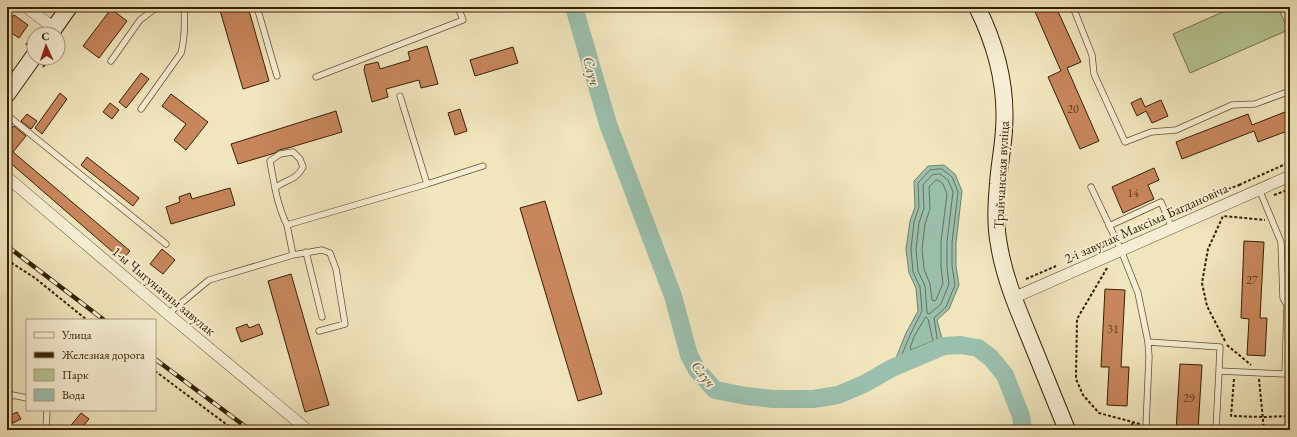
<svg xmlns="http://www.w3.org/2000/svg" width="1297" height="437" viewBox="0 0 1297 437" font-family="'EB Garamond',serif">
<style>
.green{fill:#b6c594;stroke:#76724b}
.water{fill:#9bbfad;stroke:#737f69}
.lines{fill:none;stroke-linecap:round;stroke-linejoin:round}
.shore{stroke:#697058;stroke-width:1}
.river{stroke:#9bbfad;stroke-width:18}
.building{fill:#c8865c;stroke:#372002}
.lane-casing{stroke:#665131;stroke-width:7}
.street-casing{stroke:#665131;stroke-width:12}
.secondary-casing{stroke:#372002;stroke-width:18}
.path{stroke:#372002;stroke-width:2;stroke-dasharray:3 2;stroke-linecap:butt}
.lane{stroke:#f6eed4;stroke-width:5.5}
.street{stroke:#f6eed4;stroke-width:11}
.secondary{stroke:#f6eed4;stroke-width:16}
.rail-casing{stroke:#372002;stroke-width:4.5}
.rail{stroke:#f6eed4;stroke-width:3;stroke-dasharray:9;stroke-linecap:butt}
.labels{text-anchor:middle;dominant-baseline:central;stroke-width:4;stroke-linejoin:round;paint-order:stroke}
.number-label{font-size:12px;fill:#5b3a18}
.street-label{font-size:14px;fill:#372002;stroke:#f6eed4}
.water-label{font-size:15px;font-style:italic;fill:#555035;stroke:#f6eed4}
</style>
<rect width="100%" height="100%" fill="#f1e5bd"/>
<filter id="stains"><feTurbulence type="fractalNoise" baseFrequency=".005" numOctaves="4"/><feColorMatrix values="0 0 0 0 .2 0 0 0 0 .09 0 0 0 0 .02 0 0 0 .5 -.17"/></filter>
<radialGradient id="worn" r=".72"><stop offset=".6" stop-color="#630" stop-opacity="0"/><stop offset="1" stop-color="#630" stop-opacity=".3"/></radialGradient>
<!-- green -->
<path class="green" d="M1234 7H1278L1288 30 1190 73 1173 34Z"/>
<!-- water -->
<path class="water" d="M944 165 955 174 962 191 956 243V266L959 285 949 309 937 320 944 346 892 368 906 333 918 311 916 288 909 273 906 249 910 221 915 207 914 181 928 166Z"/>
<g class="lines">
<!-- shore -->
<path class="shore" d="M942 169 952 177 958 192 952 243V266L955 285 946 307 934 318 938 344 902 359 901 357 910 335 922 311 920 287 913 272 911 249 914 222 919 207 918 183 930 170Z
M940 174 948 180 953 192 947 242V267L949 284 941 304 929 314 927 313 925 286 918 271 916 249 919 223 924 208 923 185 932 175Z
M938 180 943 184 947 194 941 242V267L943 283 936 300 934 301 932 300 930 284 924 269 922 249 925 224 930 209 929 187 935 181Z
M926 317 928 319 933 341 911 350 910 348 914 337Z"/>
<!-- river -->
<path class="river" d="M574 7 608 124 673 296 689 355 697 370 715 390 746 396 774 399H813L838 395 864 384 892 368 944 346 961 345 978 348 991 358 1005 375 1021 416 1023 430"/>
</g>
<!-- building -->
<path class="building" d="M219 7H248L269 81 243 89Z
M1033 7H1056L1081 62 1067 68 1099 141 1080 149 1048 77 1061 71Z
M111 9 127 21 99 58 83 46Z
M14 15 28 25 19 38 7 30V24Z
M427 46 438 84 421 88 419 80 386 89 388 97 372 102 364 70 365 65 378 62 380 69 410 60 408 52Z
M513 47 518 63 475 76 470 60Z
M141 73 149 79 126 108 119 102Z
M60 93 67 99 42 134 35 128Z
M171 94 208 122 186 150 174 140 186 124 162 106Z
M1141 98 1145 107 1161 100 1168 116 1152 123 1146 111 1137 116 1131 103Z
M110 103 119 110 112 119 103 112Z
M460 109 467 131 455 135 448 113Z
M1290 110V130L1258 142 1254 131 1182 159 1176 142 1248 114 1252 125Z
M336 111 342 132 288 148 279 150 275 153 238 164 231 144Z
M27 114 37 121 31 129 21 121Z
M10 126 12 128 14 126 26 136 13 152 130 251 122 260 7 160V132Z
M87 157 139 198 133 206 81 165Z
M1154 168 1159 180 1148 185 1154 199 1123 213 1112 187Z
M230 188 235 205 171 224 166 207 180 202 179 197 190 193 192 199Z
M545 201 602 394 578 401 520 208Z
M1244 241 1264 242 1260 318H1267L1265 356 1247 355 1249 319 1241 318Z
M162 249 175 260 163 274 150 264Z
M291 274 329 405 305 412 268 281Z
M1105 289 1125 290 1121 367H1129L1127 406 1107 405 1109 367H1101Z
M247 324 249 328 259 324 263 334 241 342 236 328Z
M1180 364 1202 365 1198 430H1176Z
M17 412 21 419 13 423 9 416Z
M81 413 89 419 80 430H67Z"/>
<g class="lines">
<!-- lane casing -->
<g class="lane-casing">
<path id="lane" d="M257 7 277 76
M1073 7 1092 55 1094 74 1125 142 1151 132 1176 130 1232 105 1255 104 1290 91
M111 61 140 20 157 7
M316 77 463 20 458 7
M400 96 427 184
M141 109 181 53C185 38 185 23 184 7
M7 115 166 244
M1091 187 1121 250 1138 293 1148 342 1149 357 1146 426
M275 188C286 179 296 181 303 167L300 159 293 152 280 154 270 161C274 183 277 205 287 225
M1109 226 1161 202 1172 228
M306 252 322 317
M293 255 322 250 330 253 336 269 345 324 319 331
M168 314 209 280 293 255 287 225 427 184 483 166
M1148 342 1220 347 1219 371
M7 400 12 395 27 398
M46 430 47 410
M1216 430 1219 371 1285 374 1287 305 1283 298 1281 242 1259 189"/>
</g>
<!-- street casing -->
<g class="street-casing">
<path id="street" d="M26 7 54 28
M7 177 168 314 304 427
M1013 298 1290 176"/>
</g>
<!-- secondary casing -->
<g class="secondary-casing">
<path id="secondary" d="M977 7C996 45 1007 88 1004 130 1003 148 999 166 998 184 996 204 995 225 999 245 1004 276 1016 305 1028 334 1041 366 1054 398 1067 430
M50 34 69 7
M7 94 34 56"/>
</g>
<!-- path -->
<path class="path" d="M26 45 34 35
M43 67 50 58
M1239 185 1290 162
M1274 195 1290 189
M1173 213 1195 202 1239 185 1240 187
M1139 230 1160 219
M7 260 35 278 87 320
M1107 268 1077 319 1076 379 1083 395 1099 413 1140 424
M1026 279 1056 266
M1225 341 1207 306 1202 283 1208 249 1223 216 1265 220
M1227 345 1251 365
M155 371 234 430
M1234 379 1231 416 1264 417 1288 416 1290 397
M1259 379 1264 430
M1130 430 1133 422
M1284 430 1288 416"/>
<!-- lane -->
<use href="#lane" class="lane"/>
<!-- street -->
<use href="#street" class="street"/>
<!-- secondary -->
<use href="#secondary" class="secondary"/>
<!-- rail casing -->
<g class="rail-casing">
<path id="rail" d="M7 246 104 320
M155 359 250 430"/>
</g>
<!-- rail -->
<use href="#rail" class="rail"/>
</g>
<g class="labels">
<!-- number labels -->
<g class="number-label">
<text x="1073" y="109">20</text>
<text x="1133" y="193">14</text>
<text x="1252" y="280">27</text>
<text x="1113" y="329">31</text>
<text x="1189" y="398">29</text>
</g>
<!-- street labels -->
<g class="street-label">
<text transform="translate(1001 175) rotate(-87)">Трайчанская вуліца</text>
<text transform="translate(1146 223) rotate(-24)">2-і завулак Максіма Багдановіча</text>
<text transform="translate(164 291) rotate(40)">1-ы Чыгуначны завулак</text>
</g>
<!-- water labels -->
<g class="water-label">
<text transform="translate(592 71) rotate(74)">Случ</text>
<text transform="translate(704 374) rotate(51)">Случ</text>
</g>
</g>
<!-- margin -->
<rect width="1297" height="437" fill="none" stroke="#f1e5bd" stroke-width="24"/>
<rect x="8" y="8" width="1281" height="421" fill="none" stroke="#372002" stroke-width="2"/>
<rect x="12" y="12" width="1273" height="413" fill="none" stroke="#372002"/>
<!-- legend -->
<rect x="26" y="319" width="130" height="92" fill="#f6eed4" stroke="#aa9c80"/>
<rect x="34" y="332" width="20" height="6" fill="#f6eed4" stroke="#aa9c80"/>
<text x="62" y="339" font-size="12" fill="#372002">Улица</text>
<rect x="34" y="352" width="20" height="6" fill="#372002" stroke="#aa9c80"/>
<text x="62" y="359" font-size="12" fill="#372002">Железная дорога</text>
<rect x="34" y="369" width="20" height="12" fill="#b6c594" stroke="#aa9c80"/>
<text x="62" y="379" font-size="12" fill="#372002">Парк</text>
<rect x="34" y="389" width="20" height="12" fill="#9bbfad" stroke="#aa9c80"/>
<text x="62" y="399" font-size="12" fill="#372002">Вода</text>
<!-- north arrow -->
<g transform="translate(46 46) rotate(357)"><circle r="19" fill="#f6eed4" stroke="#aa9c80"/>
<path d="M0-3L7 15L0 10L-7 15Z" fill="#8f2418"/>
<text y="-6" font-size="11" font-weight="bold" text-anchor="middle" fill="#372002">С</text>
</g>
<rect width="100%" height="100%" filter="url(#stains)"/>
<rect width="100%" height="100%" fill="url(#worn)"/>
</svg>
